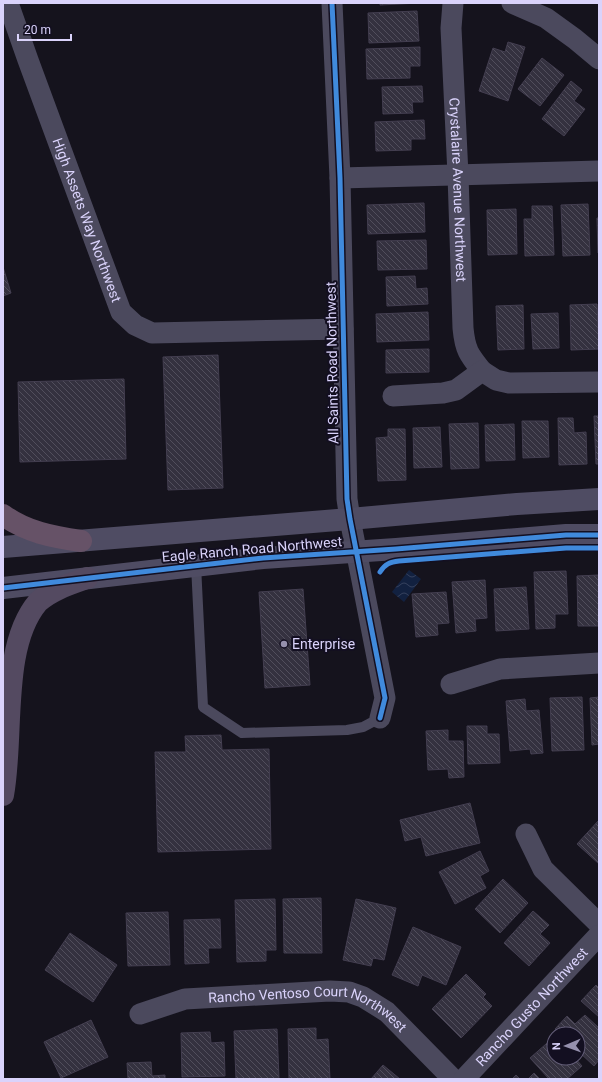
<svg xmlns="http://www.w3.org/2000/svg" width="602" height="1082" viewBox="0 0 602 1082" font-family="Roboto,sans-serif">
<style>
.water{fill:url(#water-waves)}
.building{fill:url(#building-back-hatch);stroke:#433e50}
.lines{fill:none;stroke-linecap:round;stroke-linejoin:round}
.lane{stroke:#4b495d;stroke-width:10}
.street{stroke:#4b495d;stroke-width:21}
.secondary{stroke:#4f4c63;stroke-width:22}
.primary{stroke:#544a61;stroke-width:22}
.highway{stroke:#665267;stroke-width:22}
.cycleway-casing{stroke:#130f21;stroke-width:8}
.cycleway{stroke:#408adc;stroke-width:5}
.poi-dot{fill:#9590ad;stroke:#130f21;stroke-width:1.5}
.labels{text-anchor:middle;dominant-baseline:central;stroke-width:4;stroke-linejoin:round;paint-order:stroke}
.street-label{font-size:14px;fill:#dad3fb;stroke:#130f21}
.poi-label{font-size:14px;fill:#dad3fb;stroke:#130f21;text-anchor:start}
</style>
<defs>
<pattern id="water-waves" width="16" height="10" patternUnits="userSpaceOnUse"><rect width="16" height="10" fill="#122140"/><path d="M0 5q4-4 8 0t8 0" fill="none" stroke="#34405c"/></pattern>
<pattern id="building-back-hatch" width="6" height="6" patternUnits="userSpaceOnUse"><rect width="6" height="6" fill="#34313f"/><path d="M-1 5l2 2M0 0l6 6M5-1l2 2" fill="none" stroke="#514e5c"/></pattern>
</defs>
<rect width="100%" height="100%" fill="#15131d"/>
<!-- water -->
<path class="water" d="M409 570 421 579 404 602 392 592Z"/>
<!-- building -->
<path class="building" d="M380 3H420L380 5Z
M417 11 419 41 369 43 368 13Z
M508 42 525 47 508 101 479 91 493 48 505 52Z
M420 47V66H410V78L367 79 366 49Z
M542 58 564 75 540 106 518 89Z
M571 81 582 90 574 101 585 109 564 136 542 119Z
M422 86 423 102H412L413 113 383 114 382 87Z
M424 120 425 139H411V150L376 151 375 122Z
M424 203 425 232 368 234 367 205Z
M588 204 590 255 563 256 561 205Z
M532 206H552L554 255 525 256 524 219H532Z
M516 209 517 254 488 255 487 210Z
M597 218H599V253H598Z
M426 240 427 269 378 270 377 241Z
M3 267 11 293 3 296Z
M415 276 416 289 427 288 428 304 387 306 386 277Z
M597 304 599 349 571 350 570 305Z
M523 305 524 349 498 350 496 306Z
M428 312 429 340 377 342 376 314Z
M558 313 559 348 533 349 531 314Z
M429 349V372L386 373V350Z
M218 355 223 488 168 490 163 357Z
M124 379 126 459 20 462 18 382Z
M594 416H599V464H596Z
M558 418H573L574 433 586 432 587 464 559 465Z
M522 421H548L549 457 523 458Z
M478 423 479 468 451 469 449 424Z
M514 424 515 460 486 461 485 425Z
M440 427 442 467 414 468 413 428Z
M388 429H405L406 480 378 481 376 438 388 437Z
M566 571 568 614H555V628L536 629 534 572Z
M599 575V626H578L577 576Z
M485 580 487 618 475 619 476 631 456 633 452 582Z
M526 587 529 629 496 631 494 589Z
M303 589 310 685 265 688 259 592Z
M446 592 449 623 437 624 438 635 416 637 412 594Z
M582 697 584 750 552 751 550 698Z
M599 697V744L592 745 590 698Z
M525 699 526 711 539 710 543 753 531 754 530 749 510 751 506 701Z
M467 726H487V734H499L500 763 468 764Z
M448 730V741H463L464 777 449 778 448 769 428 770 426 731Z
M221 735 222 750 269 749 271 849 158 852 155 752H186L185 736Z
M470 803 480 843 426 856 421 837 405 841 400 820Z
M599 820V864L577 844Z
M480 851 489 871 480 876 486 888 455 904 439 872Z
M503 879 528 903 500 933 475 909Z
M321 898 322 953H284L283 899Z
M275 899 276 950H266V961L237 962 235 900Z
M356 899 396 908 384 960 373 958 371 966 343 960Z
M533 911 549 925 540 934 550 943 529 966 504 943Z
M168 912 170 965 128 966 126 913Z
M220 919 221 948H208L209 963 185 964 184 920Z
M413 927 461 947 446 985 422 975 418 986 392 975Z
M70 933 117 965 93 1002 45 970Z
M466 974 486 994 483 997 492 1006 461 1038 432 1009Z
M596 985 599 988V1017L581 1001Z
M585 1015 599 1028V1060L594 1066 578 1051V1034H560L555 1029 567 1016 575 1024Z
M91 1020 108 1057 61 1078 44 1042Z
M316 1028V1040L328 1039 330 1079H289L288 1029Z
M277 1029 279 1079H236L234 1031Z
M210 1032 211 1043 224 1042 225 1076 182 1077 181 1033Z
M554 1037V1058H575L582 1066 567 1079H549L530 1058Z
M151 1062 152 1076 165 1075V1079H128L127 1063Z
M383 1065 400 1079H371Z
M534 1073 540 1079H528Z
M516 1075 520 1079H512Z"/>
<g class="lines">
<!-- lane -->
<path class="lane" d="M196 565 203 707 242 733 347 730 363 727 380 718"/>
<!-- street -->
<g class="street">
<path id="s1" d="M8 3 28 60 121 312 135 325 152 333 343 329"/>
<path d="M332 3 340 178 347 499 350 519 385 698 380 718"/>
<path id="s2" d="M453 3 451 28 458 175 463 328C465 350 469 355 482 371"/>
<path d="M512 3 546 18 575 39 599 59"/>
<path d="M340 178 599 171"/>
<path d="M393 396 443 393 456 390 482 371 496 380 509 383 599 382"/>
<path d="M451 684 500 669 599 663"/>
<path d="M526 834 543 869 599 924"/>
<path id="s3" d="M140 1014 185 999 330 991 349 992 363 997 387 1012 453 1079"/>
<path id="s4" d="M464 1079 599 935"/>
</g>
<!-- secondary -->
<path class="secondary" d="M3 547 350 519 517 504 599 499
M3 588 263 558 396 549 566 535H599"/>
<!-- primary -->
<path class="primary" d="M3 795C14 735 0 647 38 602 51 590 70 584 87 578"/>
<!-- highway -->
<path class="highway" d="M3 515C26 532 53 537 81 541"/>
<!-- cycleway casing -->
<g class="cycleway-casing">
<path id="cycleway" d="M332 3 340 178 347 499 350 519 385 698 380 718
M380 572C385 564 390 562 399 561L566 548H599
M3 588 263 558 396 549 566 535H599"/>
</g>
<!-- cycleway -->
<use href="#cycleway" class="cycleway"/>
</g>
<!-- markers -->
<circle class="poi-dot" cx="284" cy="644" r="4"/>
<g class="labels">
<!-- street labels -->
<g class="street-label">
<text stroke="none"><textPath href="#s2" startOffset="187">Crystalaire Avenue Northwest</textPath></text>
<text stroke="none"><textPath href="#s1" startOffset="231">High Assets Way Northwest</textPath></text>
<text transform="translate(332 363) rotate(-91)">All Saints Road Northwest</text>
<text transform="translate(252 549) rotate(-5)">Eagle Ranch Road Northwest</text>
<text stroke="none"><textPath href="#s4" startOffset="99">Rancho Gusto Northwest</textPath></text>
<text stroke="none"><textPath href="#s3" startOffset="175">Rancho Ventoso Court Northwest</textPath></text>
</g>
<!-- poi labels -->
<g class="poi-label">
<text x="292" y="644">Enterprise</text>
</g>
</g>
<!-- border -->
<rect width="602" height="1082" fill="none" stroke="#dad3fb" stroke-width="8"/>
<!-- north arrow -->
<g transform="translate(566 1046) rotate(268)"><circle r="19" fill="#130f21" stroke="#635d78"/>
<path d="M0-3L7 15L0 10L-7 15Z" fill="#9590ad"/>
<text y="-6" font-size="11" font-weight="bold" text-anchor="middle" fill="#dad3fb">N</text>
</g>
<!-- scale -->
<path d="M18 34v6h53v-6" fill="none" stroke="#dad3fb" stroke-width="2"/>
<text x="24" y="34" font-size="12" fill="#dad3fb" stroke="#130f21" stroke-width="3" paint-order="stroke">20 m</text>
</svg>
